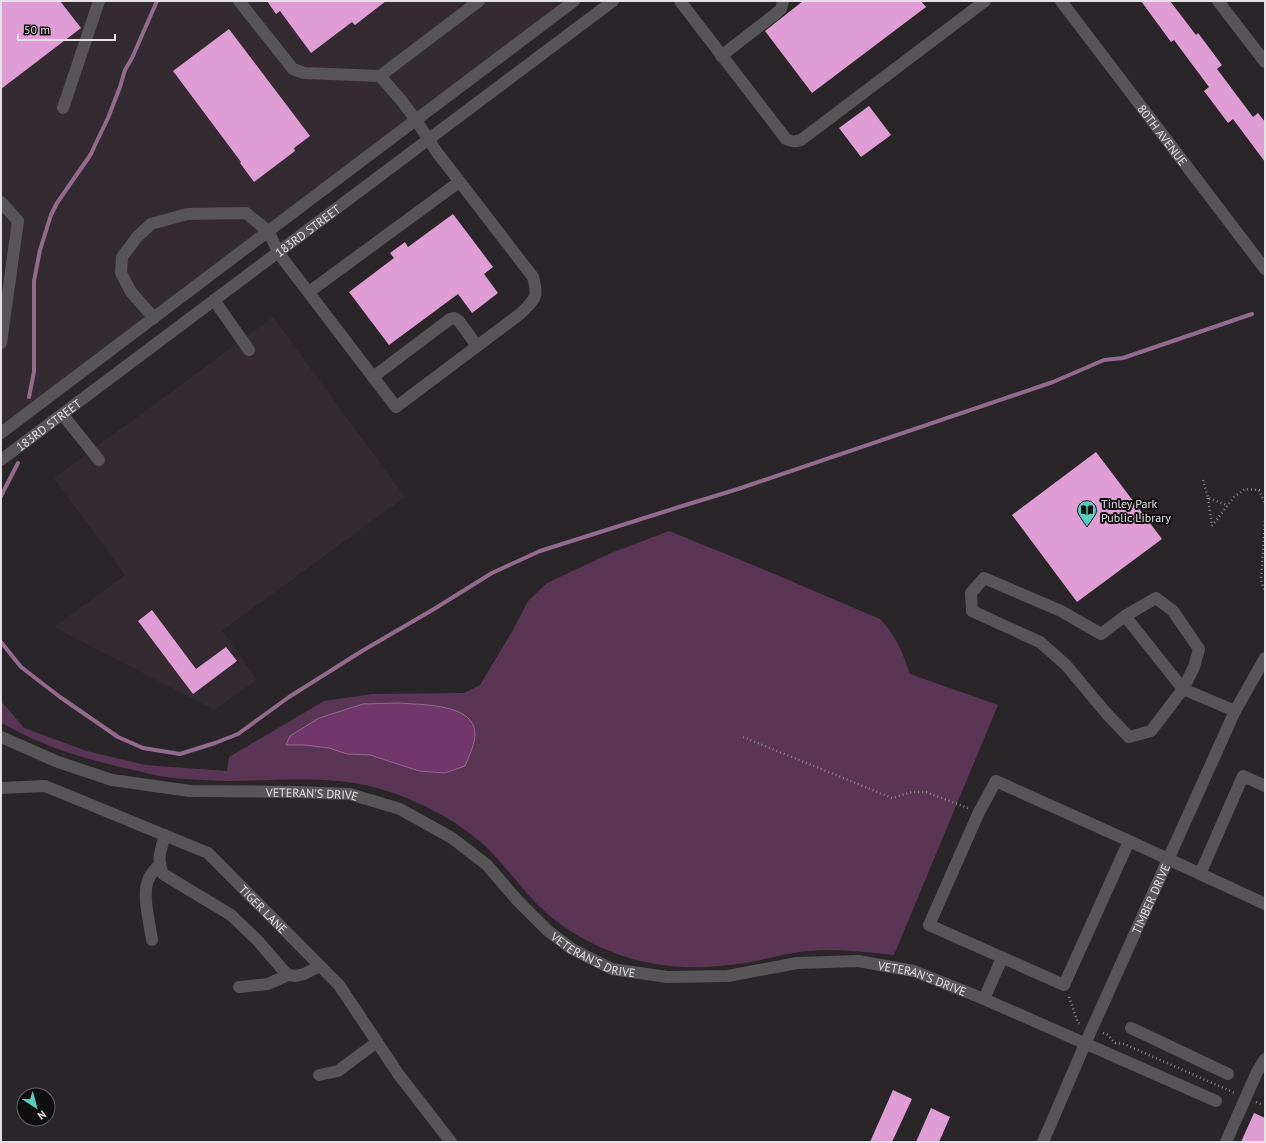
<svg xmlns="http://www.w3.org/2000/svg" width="1266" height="1143" viewBox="0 0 1266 1143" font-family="'PT Sans',sans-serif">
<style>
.built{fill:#332a32}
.green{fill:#5b3555}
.water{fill:#72376a;stroke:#946a8f}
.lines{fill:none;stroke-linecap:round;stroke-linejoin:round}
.stream{stroke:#946a8f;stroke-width:4}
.building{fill:#e09dd5}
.path{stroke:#898688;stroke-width:2.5;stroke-dasharray:1 3;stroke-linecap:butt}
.minor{stroke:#575557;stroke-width:12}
.labels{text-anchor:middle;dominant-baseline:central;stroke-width:4;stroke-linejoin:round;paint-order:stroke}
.street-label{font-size:12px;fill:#e4e2e4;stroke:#100f10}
.poi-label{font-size:12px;fill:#e4e2e4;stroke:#100f10;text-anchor:start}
</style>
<rect width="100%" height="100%" fill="#292528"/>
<!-- built -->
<path class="built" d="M1 1H584L1 439Z
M273 317 405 497 222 631 257 680 214 710 54 627 125 575 54 478Z"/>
<!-- green -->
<path class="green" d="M669 531 753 565 880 619C897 637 902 651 910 674L998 705 894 955C865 952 837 948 808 951 788 953 770 958 751 962 704 970 657 970 612 952 586 942 559 926 539 906 520 887 504 864 484 845 454 818 412 797 373 787 327 775 276 781 229 781 208 780 186 780 166 777 155 776 144 772 133 770 99 762 63 753 31 738 21 733 11 728 1 723V701L24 728 87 751 145 765 227 771 229 757 324 701 372 694 464 693 480 685 513 630 528 601 547 583 611 553Z"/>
<!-- water -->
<path class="water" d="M399 703C421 705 475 703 475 734 475 744 469 756 465 766L445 773 419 771 370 755 347 754 329 748 305 745H286L290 736 319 718 363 704Z"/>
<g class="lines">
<!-- stream -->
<path class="stream" d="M29 397 34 372V281L40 250 51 215 57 203 91 154 95 145 108 118 120 87 125 70 132 58 157 1
M1 496 18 463
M1 642 21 667 60 697 118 737 143 748 180 754 215 743 238 734 289 697 362 651 434 609 492 573 540 551 679 507 738 489 1053 382 1104 360 1123 358 1252 314"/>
</g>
<!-- building -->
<path class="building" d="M1 1H60L81 28 1 89Z
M267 1H386L355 25 352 22 311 53 280 11 276 14Z
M803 1H921L926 7 812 93 765 31Z
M1141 1H1170L1196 35 1198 33 1222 65 1217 69 1253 117 1258 113 1265 122V162L1233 119 1228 123 1204 91 1209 87 1174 40 1171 42Z
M229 29 310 136 294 148 295 151 254 182 240 163 241 162 173 71Z
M869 106 891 135 861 157 839 128Z
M453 214 493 267 484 274 498 293 472 313 458 294 389 345 349 292 394 258 390 253 405 242 408 247Z
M1096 452 1162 539 1077 602 1012 515Z
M152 610 196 669 226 647 237 661 193 694 138 621Z
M893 1090 912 1099 892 1142H870Z
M931 1108 950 1117 939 1142H916Z
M1254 1113 1265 1118V1142H1241Z"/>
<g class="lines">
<!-- path -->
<path class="path" d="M1203 480 1208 498 1227 505
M1208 498 1212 525
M1265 521 1261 580 1265 592
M1212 526 1234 497 1245 489 1259 490 1265 504
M743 737 892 798 912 792H926L968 808
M1069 997 1078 1023 1082 1024
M1103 1033 1108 1035 1115 1043 1124 1044 1235 1093
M1256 1102 1263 1105"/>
<!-- minor -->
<g class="minor">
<path d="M680 1 786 139C792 142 795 142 801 140L985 1"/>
<path id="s1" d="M1061 1 1265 269"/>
<path d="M1218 1 1265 62"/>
<path d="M721 56 774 15 781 9 783 1"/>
<path d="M380 76 479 1"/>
<path d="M63 108 99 1"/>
<path d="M1 202 18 221 1 343"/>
<path d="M309 292 459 182"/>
<path d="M214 300 249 350"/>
<path d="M154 318 131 292 121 273 122 257 137 237 151 224 187 214 246 213 268 231 280 255 396 407 520 314C535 299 539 298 533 277L436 151 416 120 401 100 380 76 304 73 293 69 239 1"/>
<path d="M373 377 450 319 454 318 459 321 477 346"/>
<path d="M62 414 99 460"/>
<path d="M1 433C191 288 383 145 574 1"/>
<path id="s2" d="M1 460 613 1"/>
<path d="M1125 616 1156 598 1173 611 1199 649 1194 667 1183 689 1151 731 1129 737 1106 713 1066 665 1040 642 972 611 971 593 984 578 1061 611 1101 634 1125 616 1183 689 1235 711"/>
<path id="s3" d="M1 737 58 762 112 780 190 791 296 792 350 794 400 809 452 838 487 865 518 901 547 930 572 949 612 969 667 977 728 976 797 963 858 961 914 971 984 999 1216 1101"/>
<path id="s4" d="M1 788 45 786 208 853 339 985 399 1075 451 1142"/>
<path d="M165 835C161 850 156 859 163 874L231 915 258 941 283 970 289 975 296 976 304 974 320 966"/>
<path d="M1129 841 1064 985 929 925 979 812 996 781C1053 807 1111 832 1168 859 1201 874 1233 889 1265 904"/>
<path d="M1200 874 1243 776 1265 786"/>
<path d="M152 940C150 924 141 893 149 878 151 873 156 869 159 865"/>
<path d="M239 987 268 984 288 975"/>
<path d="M984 999 1002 958"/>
<path d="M1131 1028 1228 1074"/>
<path d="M319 1075 338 1071 377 1042"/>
<path id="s5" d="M1043 1142 1085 1044 1235 711 1265 658"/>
<path d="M1226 1142 1257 1072 1265 1059"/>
</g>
</g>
<!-- icons -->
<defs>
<g id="library-pin" transform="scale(1)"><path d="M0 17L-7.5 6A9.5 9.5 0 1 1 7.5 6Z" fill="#5acebd" stroke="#100f10"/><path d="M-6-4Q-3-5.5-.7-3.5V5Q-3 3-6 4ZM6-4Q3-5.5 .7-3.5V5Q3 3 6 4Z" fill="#111"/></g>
</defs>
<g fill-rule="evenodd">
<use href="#library-pin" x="1087" y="510"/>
</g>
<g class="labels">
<!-- street labels -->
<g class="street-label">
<text stroke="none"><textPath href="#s1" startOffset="168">80TH AVENUE</textPath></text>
<text stroke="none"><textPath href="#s2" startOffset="383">183RD STREET</textPath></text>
<text stroke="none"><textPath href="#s2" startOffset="59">183RD STREET</textPath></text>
<text stroke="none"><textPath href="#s3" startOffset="320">VETERAN'S DRIVE</textPath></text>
<text stroke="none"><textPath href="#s5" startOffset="266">TIMBER DRIVE</textPath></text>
<text stroke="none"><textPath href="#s4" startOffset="299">TIGER LANE</textPath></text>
<text stroke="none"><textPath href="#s3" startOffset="656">VETERAN'S DRIVE</textPath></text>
<text stroke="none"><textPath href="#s3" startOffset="993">VETERAN'S DRIVE</textPath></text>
</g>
<!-- poi labels -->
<g class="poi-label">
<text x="1101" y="503">Tinley Park<tspan x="1101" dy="14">Public Library</tspan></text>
</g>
</g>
<!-- border -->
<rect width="1266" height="1143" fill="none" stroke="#e4e2e4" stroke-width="4"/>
<!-- north arrow -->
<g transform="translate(36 1107) rotate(144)"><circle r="19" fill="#100f10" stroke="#656365"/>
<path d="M0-3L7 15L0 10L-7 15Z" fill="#5acebd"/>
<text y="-6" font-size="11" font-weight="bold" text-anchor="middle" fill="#e4e2e4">N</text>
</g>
<!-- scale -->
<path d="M18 34v6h97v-6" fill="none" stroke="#e4e2e4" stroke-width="2"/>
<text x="24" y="34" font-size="12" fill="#e4e2e4" stroke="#100f10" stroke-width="3" paint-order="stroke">50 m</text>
</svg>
